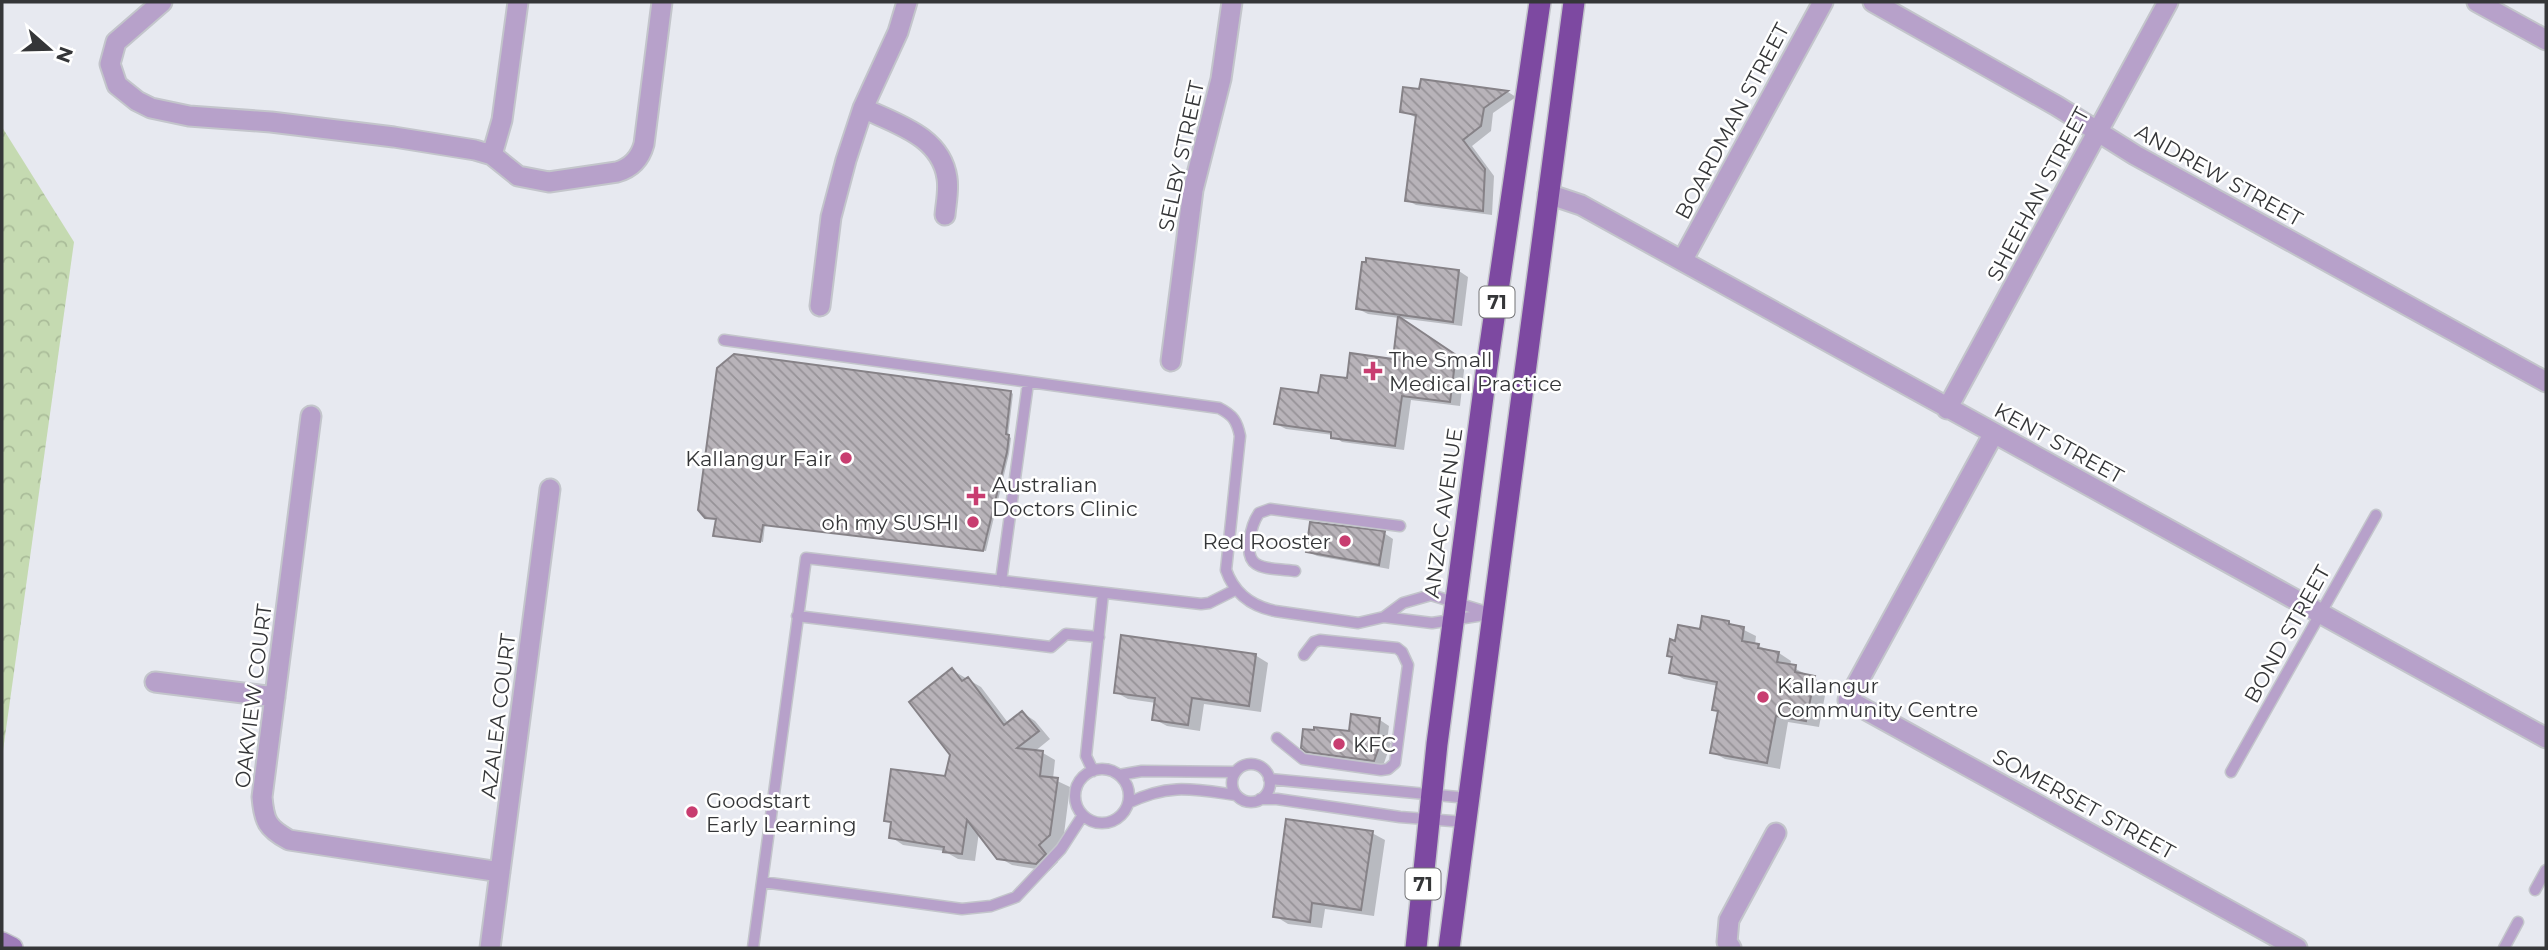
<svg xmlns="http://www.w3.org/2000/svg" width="2548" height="950" viewBox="0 0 2548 950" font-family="Montserrat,sans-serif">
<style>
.forest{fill:url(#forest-crowns)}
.shadow{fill:#0003}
.building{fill:url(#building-back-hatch);stroke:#868287;stroke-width:2}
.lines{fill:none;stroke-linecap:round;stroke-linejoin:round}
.lane-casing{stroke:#c3c5cb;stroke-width:13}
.street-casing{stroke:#c3c5cb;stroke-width:23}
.secondary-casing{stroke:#c3c5cb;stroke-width:24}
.highway-casing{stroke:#c3c5cb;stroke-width:24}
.lane{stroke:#b7a1ca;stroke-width:10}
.street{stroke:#b7a1ca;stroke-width:19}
.secondary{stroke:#9e7cb9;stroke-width:21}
.highway{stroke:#7d49a1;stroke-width:21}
.poi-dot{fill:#c83d70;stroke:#fff;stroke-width:2.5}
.labels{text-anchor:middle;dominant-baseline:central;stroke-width:5;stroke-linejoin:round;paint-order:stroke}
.shield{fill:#fff;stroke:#727274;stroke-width:2}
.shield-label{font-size:19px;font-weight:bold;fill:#353638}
.street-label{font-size:21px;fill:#353638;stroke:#fff}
.poi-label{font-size:21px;fill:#353638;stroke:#fff;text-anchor:start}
</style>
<defs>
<pattern id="forest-crowns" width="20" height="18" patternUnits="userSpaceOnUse" patternTransform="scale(1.75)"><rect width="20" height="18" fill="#c5dab1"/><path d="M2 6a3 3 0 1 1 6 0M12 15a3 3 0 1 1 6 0" fill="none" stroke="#aabc99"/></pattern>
<pattern id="building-back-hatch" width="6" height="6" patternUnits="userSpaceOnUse" patternTransform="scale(1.75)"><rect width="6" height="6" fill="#b8b3b9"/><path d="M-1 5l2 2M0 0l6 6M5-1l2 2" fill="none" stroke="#969297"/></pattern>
</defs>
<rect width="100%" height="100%" fill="#e7e9f0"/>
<!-- forest -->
<path class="forest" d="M2 127 74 242 2 758Z"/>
<!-- shadow -->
<path class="shadow" d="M1422 81 1508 92 1516 97 1493 113 1491 131 1472 146 1494 176 1492 215 1416 205 1406 200 1417 118 1402 111 1421 91Z
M1459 271 1468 277 1462 326 1368 314 1358 309Z
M1407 324 1465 362 1460 406 1411 400 1404 450 1342 442 1333 435 1286 429 1276 424 1320 395 1395 361Z
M1011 392 1013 394 1008 436 1011 438 1009 454 986 551 765 525 763 542 718 536 717 519 710 518Z
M1384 533 1393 539 1389 569 1317 556 1307 551Z
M1728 622 1756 636 1755 645 1779 653 1791 661 1790 666 1827 685 1819 727 1788 722 1780 769 1725 759 1712 752 1719 712 1718 686 1684 679 1671 672 1673 658 1669 655 1677 643 1701 631Z
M1255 655 1268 663 1261 712 1204 704 1200 731 1167 726 1154 719 1156 703 1128 699 1115 692Z
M952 670 981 687 1009 724 1023 713 1035 721 1050 739 1034 752 1043 753 1055 760 1053 779 1070 787 1063 842 1050 852 1058 862 1049 871 1012 865 998 857 979 832 975 861 958 859 944 851 903 845 891 837 893 823 886 820 946 778 952 755Z
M1380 720 1389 726 1387 741 1391 743 1383 766 1317 756 1307 750 1315 732 1350 733Z
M1372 833 1385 840 1374 916 1325 909 1322 928 1288 924 1275 916Z"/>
<!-- building -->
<path class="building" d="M1421 79 1508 91 1484 108 1481 126 1463 140 1485 169 1483 211 1405 201 1416 115 1400 112 1403 87 1419 89Z
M1366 258 1459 270 1453 322 1356 309 1362 262H1366Z
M1398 316 1456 355 1450 402 1402 396 1395 446 1331 438V432L1274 424 1281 388 1318 393 1321 375 1347 378 1350 353 1393 359Z
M734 354 1011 391 1006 434 1009 435 1007 452 983 551 763 525 760 542 713 536 716 519 705 518 698 510 717 368Z
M1310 522 1385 531 1379 565 1306 552Z
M1702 616 1729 621V624L1744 627 1742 641 1759 644 1758 648 1779 652 1777 662 1796 665 1795 672 1815 676 1806 721 1776 716 1767 763 1710 753 1718 711 1712 710 1717 682 1669 673 1672 657 1667 656 1670 639 1675 641 1678 625 1700 629Z
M1121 635 1256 654 1249 706 1192 698 1188 725 1152 720 1155 698 1114 693Z
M952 668 962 681 968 677 1004 725 1022 711 1039 731 1017 748 1043 751 1040 776 1058 778 1050 835 1039 845 1046 854 1036 864 997 859 967 820 962 854 943 852 944 847 889 838 891 822 884 821 891 769 945 776 950 755 909 702Z
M1351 714 1380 718 1378 736H1383L1374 761 1306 752 1301 748 1303 729 1314 730V727L1349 731Z
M1286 819 1373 831 1361 910 1312 903 1310 922 1273 917Z"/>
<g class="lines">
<!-- lane casing -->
<g class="lane-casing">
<path id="lane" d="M724 340 1219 408C1233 415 1237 421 1240 436L1226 570C1234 593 1251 606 1275 611L1358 623 1384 617 1403 603 1431 595 1493 614
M1295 571C1269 567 1244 573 1250 539 1251 529 1253 522 1259 513L1270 509 1400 526
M1001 581 1028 383
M797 616 1051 647 1066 634 1099 637
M1384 617 1432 623 1490 614
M1277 738 1303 759 1381 770 1388 769 1395 763 1408 665 1402 652 1397 648 1320 640 1314 642 1304 655
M1232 783a19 19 0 1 1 38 0a19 19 0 1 1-38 0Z
M1075 796a27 27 0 1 1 54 0a27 27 0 1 1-54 0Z
M1093 771 1086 756 1103 593
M2231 772 2376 515
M1119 775 1142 771 1235 772
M1269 779 1468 798
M1260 799H1277L1400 817 1465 822
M1128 803C1169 783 1193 789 1236 795
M762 882 962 909 991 906 1016 897 1061 849 1083 815
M2535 890 2546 870
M753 948 806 558 1201 604 1209 603 1235 590
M2504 948 2518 922"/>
</g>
<!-- street casing -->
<g class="street-casing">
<path id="street" d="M162 2 116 42 110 64 117 85 137 101 151 108 189 116 271 122 394 137 475 150 492 155 518 176 549 182 617 172C631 168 640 159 644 144L662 2
M1873 2 2057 106 2135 155 2546 382
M2477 2 2546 40
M863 108C896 124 941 136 947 178 949 190 946 203 945 215
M492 155 502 120 518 2
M1548 194 1581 205 2546 738
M1682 261 1823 2
M820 306 831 217 846 160 863 108 898 32 907 2
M1171 361 1193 190 1221 79 1232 2
M1947 409 2168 2
M311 416 262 797C264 821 267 828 289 840L500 872
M1994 433 1848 700 2297 948
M155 682 275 697
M490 948 550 489
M1731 948 1727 942 1729 920 1776 833"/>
</g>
<!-- secondary casing -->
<g class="secondary-casing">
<path id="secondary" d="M2 943 12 948"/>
</g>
<!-- highway casing -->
<g class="highway-casing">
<path id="highway" d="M1416 948 1437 744 1487 366 1540 2
M1449 948 1574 2"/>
</g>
<!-- lane -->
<use href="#lane" class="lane"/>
<!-- street -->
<use href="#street" class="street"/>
<!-- secondary -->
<use href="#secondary" class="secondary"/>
<!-- highway -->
<use href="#highway" class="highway"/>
</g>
<!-- markers -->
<g class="poi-dot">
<path d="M1369.5 360.5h7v7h7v7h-7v7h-7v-7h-7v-7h7z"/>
<circle cx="846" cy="458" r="7"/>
<path d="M972.5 485.5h7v7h7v7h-7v7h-7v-7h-7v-7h7z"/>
<circle cx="973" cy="522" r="7"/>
<circle cx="1345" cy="541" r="7"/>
<circle cx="1763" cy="697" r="7"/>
<circle cx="1339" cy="744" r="7"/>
<circle cx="692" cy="812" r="7"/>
</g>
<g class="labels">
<!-- shield labels -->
<g class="shield">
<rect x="1479.5" y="286.5" width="35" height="31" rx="5"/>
<rect x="1405.5" y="868.5" width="35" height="31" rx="5"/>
</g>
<g class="shield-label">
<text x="1497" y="302">71</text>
<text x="1423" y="884">71</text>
</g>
<!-- street labels -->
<g class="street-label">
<text transform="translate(1732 121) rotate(-62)">BOARDMAN STREET</text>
<text transform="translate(1181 156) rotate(-78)">SELBY STREET</text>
<text transform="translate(2219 175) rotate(29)">ANDREW STREET</text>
<text transform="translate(2038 194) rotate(-62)">SHEEHAN STREET</text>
<text transform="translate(2059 443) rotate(29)">KENT STREET</text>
<text transform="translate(1443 513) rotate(-82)">ANZAC AVENUE</text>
<text transform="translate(2287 634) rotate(-61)">BOND STREET</text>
<text transform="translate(253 696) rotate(-83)">OAKVIEW COURT</text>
<text transform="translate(498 716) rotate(-83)">AZALEA COURT</text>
<text transform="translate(2084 804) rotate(29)">SOMERSET STREET</text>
</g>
<!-- poi labels -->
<g class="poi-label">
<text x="1389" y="359">The Small<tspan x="1389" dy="24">Medical Practice</tspan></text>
<text x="832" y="458" text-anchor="end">Kallangur Fair</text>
<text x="992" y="484">Australian<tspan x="992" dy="24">Doctors Clinic</tspan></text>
<text x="959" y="522" text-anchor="end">oh my SUSHI</text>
<text x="1331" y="541" text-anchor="end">Red Rooster</text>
<text x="1777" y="685">Kallangur<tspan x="1777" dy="24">Community Centre</tspan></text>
<text x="1353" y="744">KFC</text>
<text x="706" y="800">Goodstart<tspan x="706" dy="24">Early Learning</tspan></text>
</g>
</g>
<!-- border -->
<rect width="2548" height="950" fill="none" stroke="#353638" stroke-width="7"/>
<!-- north arrow -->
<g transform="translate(49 49) rotate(110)" stroke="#ffffff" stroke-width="5" paint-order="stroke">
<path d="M0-5L12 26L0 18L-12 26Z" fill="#353638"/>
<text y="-10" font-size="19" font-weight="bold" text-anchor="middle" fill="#353638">N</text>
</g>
</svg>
